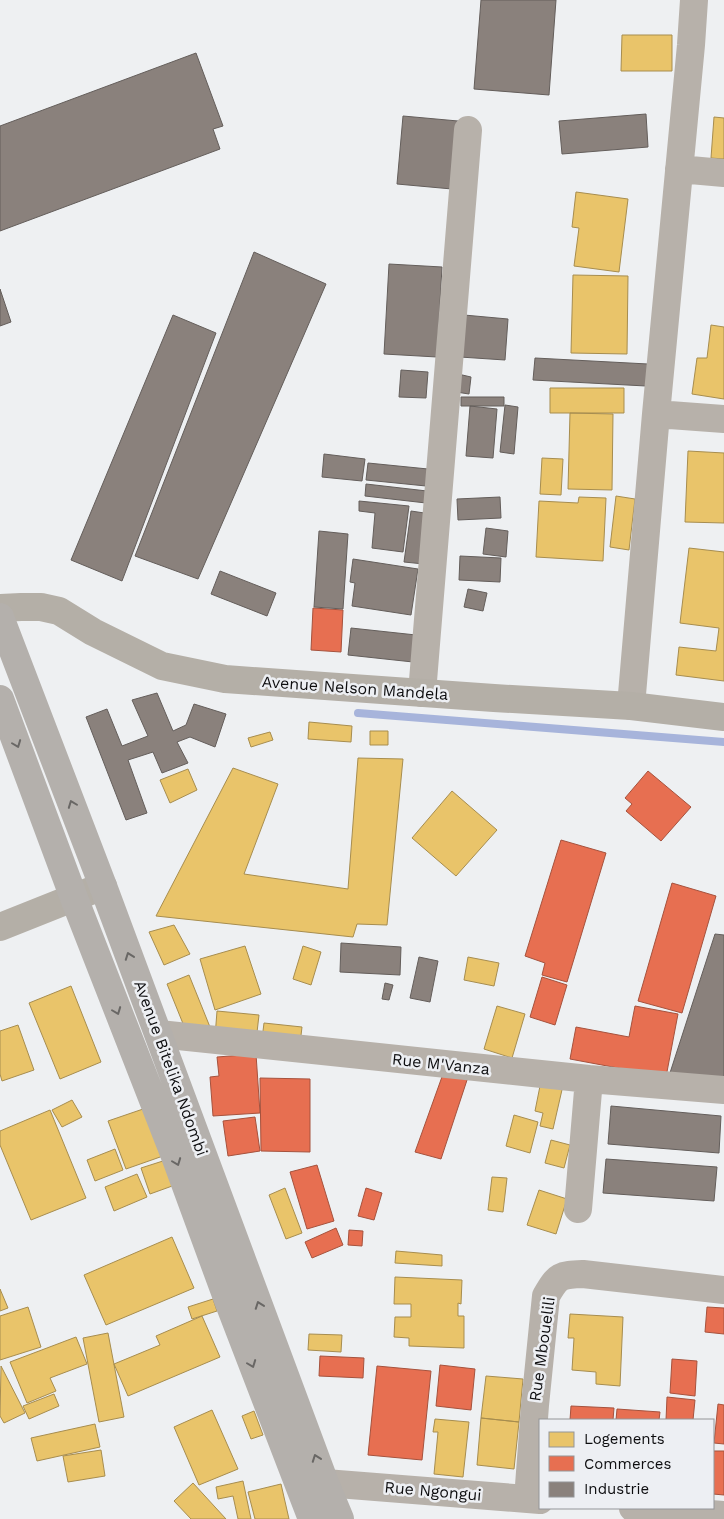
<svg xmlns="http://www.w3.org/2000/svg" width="724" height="1519" viewBox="0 0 724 1519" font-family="'Work Sans',sans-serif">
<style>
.homes{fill:#e9c46a;stroke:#a78d4f}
.shops{fill:#e76f51;stroke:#a6523d}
.industry{fill:#8a817c;stroke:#645e5b}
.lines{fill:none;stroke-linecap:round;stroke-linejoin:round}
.stream{stroke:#a7b4db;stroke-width:8}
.street{stroke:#b7b1aa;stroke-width:28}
.secondary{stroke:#b4afa7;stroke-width:28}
.highway{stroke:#b4b0ac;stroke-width:28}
.oneway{stroke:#696765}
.labels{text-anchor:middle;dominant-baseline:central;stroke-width:5;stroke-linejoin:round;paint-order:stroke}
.street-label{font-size:16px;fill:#0d0d0f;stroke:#edeff3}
</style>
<rect width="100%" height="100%" fill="#eef0f2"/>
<!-- homes -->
<path class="homes" d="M622 35H672V71H621Z
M714 117 724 118V159L711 158Z
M576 192 628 199 619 272 574 266 579 228 572 227Z
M573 275 628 276 627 354 571 353Z
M711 325 724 327V399L692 394 697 358H707Z
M550 388H624V413H550Z
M570 413 613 414 612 490 568 489Z
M688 451 724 453V523L685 522Z
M542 458 563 459 561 495 540 494Z
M616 496 635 499 629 550 610 547Z
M579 497 606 498 603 561 536 557 539 501 578 503Z
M689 548 724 552V681L676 675 679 647 716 651 719 628 680 623Z
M309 722 352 726 351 742 308 739Z
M370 731H388V745H370Z
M270 732 273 740 251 747 248 738Z
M358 758 403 759 387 925 357 924 353 937 156 916 233 768 278 784 244 874 348 889Z
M188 769 197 790 170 803 160 780Z
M452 791 497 830 456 876 412 838Z
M174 925 190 954 164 965 149 932Z
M245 946 261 994 215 1010 200 959Z
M303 946 321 952 311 985 293 979Z
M468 957 499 963 494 986 464 980Z
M189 975 210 1027 188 1036 167 984Z
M71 986 101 1062 60 1079 29 1003Z
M497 1006 525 1014 512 1058 484 1049Z
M217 1011 259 1015 256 1041 215 1037Z
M264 1023 302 1027 300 1044 262 1039Z
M18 1025 34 1070 2 1081 0 1074V1031Z
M542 1076 564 1081 553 1129 540 1126 543 1113 535 1111Z
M72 1100 82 1117 62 1127 52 1110Z
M146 1108 163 1156 126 1169 108 1121Z
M50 1110 86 1198 31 1220 0 1145V1131Z
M514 1115 538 1122 530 1153 506 1146Z
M551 1140 570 1145 564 1168 545 1163Z
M115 1149 123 1170 95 1181 87 1160Z
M166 1160 175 1185 150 1194 141 1168Z
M137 1174 147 1197 114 1211 105 1187Z
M492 1177 507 1178 503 1212 488 1210Z
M285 1188 302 1233 286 1239 269 1195Z
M539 1190 567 1199 556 1234 527 1225Z
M172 1237 194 1288 106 1325 84 1275Z
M396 1251 442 1255V1266L395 1263Z
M395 1277 462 1280 461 1304 458 1303V1316H464V1348L409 1346V1338L394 1337 395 1317H411V1304H394Z
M0 1289 8 1308 0 1311Z
M213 1299 217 1311 192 1319 188 1307Z
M28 1307 41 1347 0 1360V1316Z
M570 1314 623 1317 620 1386 596 1384V1372L572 1370 574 1338H568Z
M202 1316 220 1357 128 1396 114 1364 160 1345 156 1336Z
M108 1333 124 1417 99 1422 83 1338Z
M309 1334 342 1335 341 1352 308 1350Z
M76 1337 87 1364 50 1378 56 1391 27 1403 10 1362Z
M1 1366 25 1413 4 1423 0 1416Z
M486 1376 523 1379 519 1422 481 1418Z
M54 1394 59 1406 29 1419 23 1406Z
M212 1410 238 1469 199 1485 174 1427Z
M254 1411 263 1435 251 1439 242 1416Z
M481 1418 519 1422 514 1469 477 1465Z
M435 1419 469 1422 463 1477 434 1474 438 1432H433Z
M95 1424 100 1447 37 1461 31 1438Z
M101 1450 105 1476 68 1482 63 1456Z
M243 1481 251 1519H238L233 1496 218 1499 216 1487Z
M193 1483 226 1519H191L174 1501Z
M281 1484 289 1519H255L248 1492Z"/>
<!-- shops -->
<path class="shops" d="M313 608 343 610 341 652 311 650Z
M648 771 691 807 661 841 626 811 632 804 625 798Z
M561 840 606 853 567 982 542 975 545 963 525 956Z
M672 883 716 896 682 1013 638 1001Z
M542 977 567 985 555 1025 530 1017Z
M635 1006 678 1014 666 1077 570 1059 576 1027 629 1037Z
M256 1054 260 1113 213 1116 210 1077 219 1076 217 1057Z
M443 1074 468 1077 441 1159 415 1152Z
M260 1078 310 1079V1152L261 1151Z
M255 1117 260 1151 228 1156 223 1121Z
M317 1165 334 1221 307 1229 290 1172Z
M366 1188 382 1193 374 1220 358 1216Z
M336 1228 343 1245 312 1258 305 1242Z
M349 1230 363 1231 362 1246 348 1245Z
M707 1307 724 1308V1334L705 1332Z
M320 1356 364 1358 363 1378 319 1376Z
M672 1359 697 1361 695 1396 670 1393Z
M440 1365 475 1369 471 1410 436 1406Z
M377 1366 431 1371 422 1460 368 1455Z
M667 1397 695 1400 693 1420H666Z
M718 1404 724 1405V1444L714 1443Z
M571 1406 614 1408 613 1420H570Z
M617 1409 660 1412 659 1420H616Z
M713 1451H724V1495L713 1494Z"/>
<!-- industry -->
<path class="industry" d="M481 0H556L549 95 474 89Z
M196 53 223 126 213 129 220 149 0 231V126Z
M646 114 648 147 562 154 559 121Z
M403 116 458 121 452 189 397 184Z
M254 252 326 284 198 579 135 556Z
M389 264 442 267 437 357 384 354Z
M0 289 11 322 0 326Z
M173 315 216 333 122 581 71 560Z
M464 315 508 319 505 360 460 357Z
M535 358 648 364 646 386 533 380Z
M401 370 428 372 426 398 399 397Z
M458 374 471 377 469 394 456 392Z
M461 397H504V406H461Z
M505 405 518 407 514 454 500 452Z
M470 406 497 409 493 458 466 456Z
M324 454 365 459 362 481 322 477Z
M368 463 428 469 426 486 366 480Z
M366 484 427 491 426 503 365 496Z
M500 497 501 518 458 520 457 499Z
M359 501 409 506 403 552 372 548 375 513 359 511Z
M411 511 431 514 424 564 404 562Z
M486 528 508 531 506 557 483 554Z
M319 531 348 534 343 609 314 607Z
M460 556 501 558 500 582 459 580Z
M353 559 418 569 411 615 352 606 355 583 350 582Z
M220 571 276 593 267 616 211 594Z
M468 589 487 593 483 611 464 607Z
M351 628 416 635 413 662 348 655Z
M157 693 173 731 186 725 194 704 226 714 215 747 190 737 177 742 188 763 162 773 153 752 128 760 147 813 126 820 86 717 107 709 122 746 148 736 132 700Z
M715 934 724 935V1082L668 1079Z
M341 943 401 947 400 975 340 972Z
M419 957 438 961 430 1002 410 998Z
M385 983 393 985 389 1000 382 999Z
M611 1106 721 1116 719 1153 608 1144Z
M606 1159 717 1167 714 1201 603 1193Z"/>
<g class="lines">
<!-- stream -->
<path class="stream" d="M358 713 724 742"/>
<!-- street -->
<path class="street" d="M679 169 724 173
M656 414 724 419
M422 693 468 130
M631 706 656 414 691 45 694 0
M159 1034 589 1079 724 1090
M578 1209 589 1079
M325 1483 540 1500
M528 1499 535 1405 546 1296C558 1275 560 1275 583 1274L724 1290
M633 1508 724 1515"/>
<!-- secondary -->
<path class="secondary" d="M0 608 21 607H41L59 611 93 632 162 666 225 679 494 698 631 706 724 717
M0 927 103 886"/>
<!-- highway -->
<path class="highway" d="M0 617 103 886 325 1483 340 1519
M0 699 74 898 176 1159 230 1306 312 1519"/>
</g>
<!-- one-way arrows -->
<defs><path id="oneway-chevron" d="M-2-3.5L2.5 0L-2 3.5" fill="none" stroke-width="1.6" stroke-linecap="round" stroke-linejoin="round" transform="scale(1.25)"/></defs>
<g class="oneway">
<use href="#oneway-chevron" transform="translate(17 744) rotate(69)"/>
<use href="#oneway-chevron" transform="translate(72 804) rotate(-111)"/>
<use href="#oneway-chevron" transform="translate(129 956) rotate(-110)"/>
<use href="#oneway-chevron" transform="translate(117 1011) rotate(69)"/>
<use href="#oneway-chevron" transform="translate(177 1162) rotate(69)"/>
<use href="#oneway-chevron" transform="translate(259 1305) rotate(-110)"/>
<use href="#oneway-chevron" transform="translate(252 1364) rotate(69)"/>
<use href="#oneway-chevron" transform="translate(316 1458) rotate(-110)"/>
</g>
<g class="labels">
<!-- street labels -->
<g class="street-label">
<text transform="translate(355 688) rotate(4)">Avenue Nelson Mandela</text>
<text transform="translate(441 1064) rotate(6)">Rue M'Vanza</text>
<text transform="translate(171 1068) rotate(70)">Avenue Bitelika Ndombi</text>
<text transform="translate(542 1349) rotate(-82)">Rue Mbouelili</text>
<text transform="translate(433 1491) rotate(5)">Rue Ngongui</text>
</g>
</g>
<!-- legend -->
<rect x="539" y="1419" width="175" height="90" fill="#edeff3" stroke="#939598"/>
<rect x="549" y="1432" width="25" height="15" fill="#e9c46a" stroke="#939598"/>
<text x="584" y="1444" font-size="15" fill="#0d0d0f">Logements</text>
<rect x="549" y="1456" width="25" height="15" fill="#e76f51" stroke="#939598"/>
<text x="584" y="1469" font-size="15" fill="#0d0d0f">Commerces</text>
<rect x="549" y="1482" width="25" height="15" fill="#8a817c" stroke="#939598"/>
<text x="584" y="1494" font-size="15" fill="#0d0d0f">Industrie</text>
</svg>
